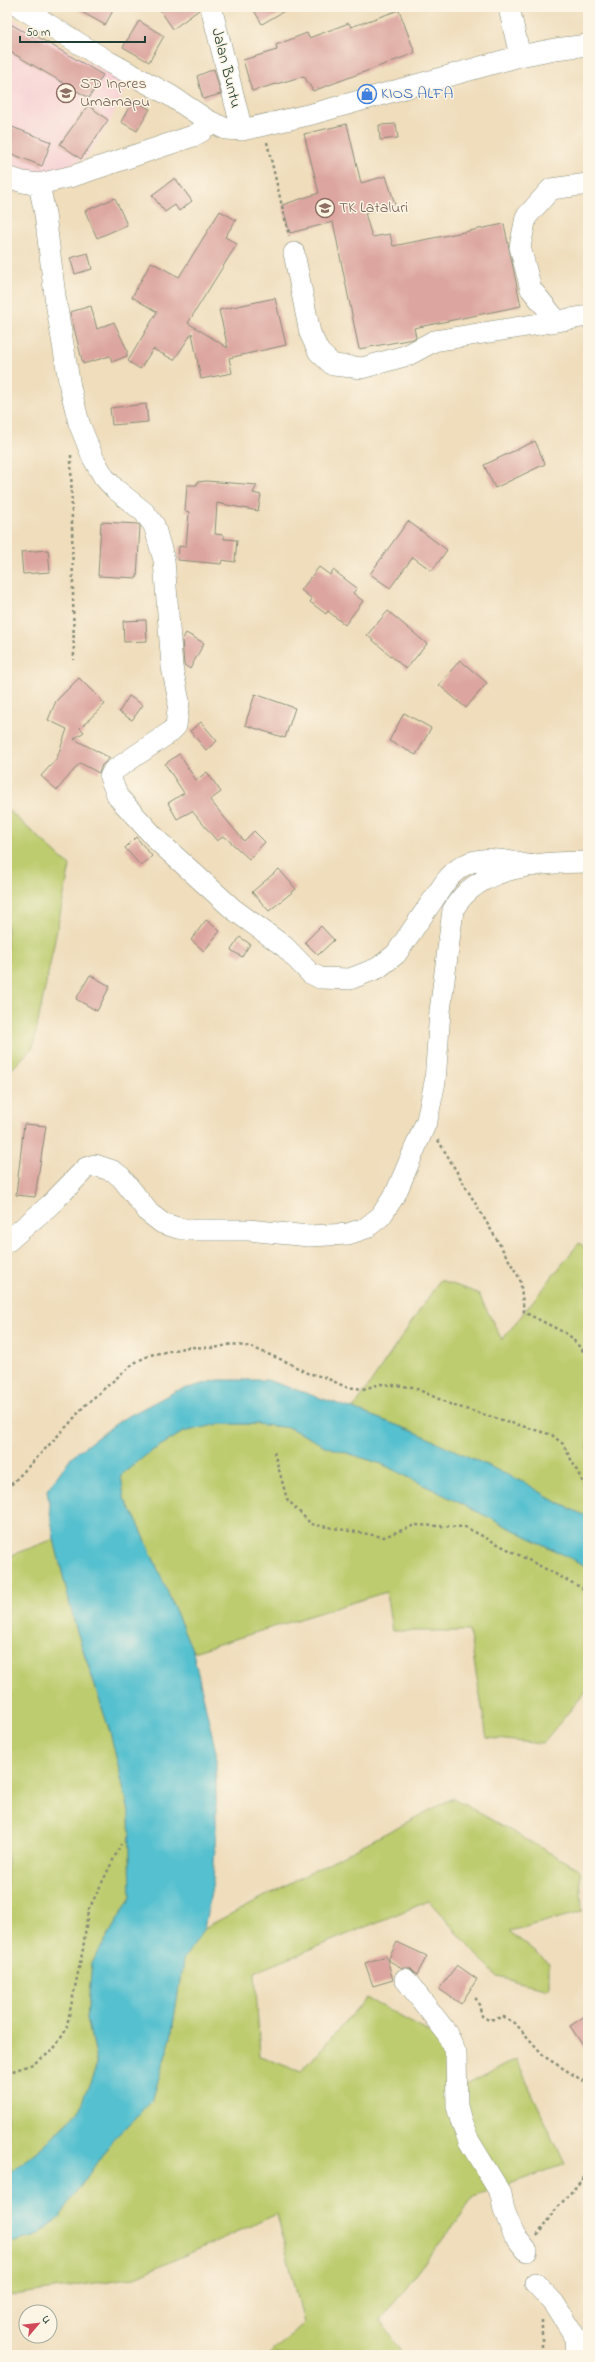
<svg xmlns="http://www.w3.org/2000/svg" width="595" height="2362" viewBox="0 0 595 2362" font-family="'Indie Flower',sans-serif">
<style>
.built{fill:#f7cfd4}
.green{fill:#bdcc6e;stroke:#6e8451}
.water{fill:#54c0cf;stroke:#3a7e82}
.building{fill:#dca59f}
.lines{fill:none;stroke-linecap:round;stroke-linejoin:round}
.minor-casing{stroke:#878d78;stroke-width:22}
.path{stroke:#878d78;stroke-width:2.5;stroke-dasharray:3 3;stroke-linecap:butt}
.minor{stroke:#fff;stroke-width:21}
.labels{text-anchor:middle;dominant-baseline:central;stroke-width:3;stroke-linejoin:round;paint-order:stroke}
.street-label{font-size:16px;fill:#1f3d34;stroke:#fcf5e5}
.education-label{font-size:16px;fill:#785e54;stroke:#fcf5e5;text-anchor:start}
.shop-label{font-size:16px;fill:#366cbe;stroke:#fcf5e5;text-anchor:start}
</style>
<rect width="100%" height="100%" fill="#fcf5e5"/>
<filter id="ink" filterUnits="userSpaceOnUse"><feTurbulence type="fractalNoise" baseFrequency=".025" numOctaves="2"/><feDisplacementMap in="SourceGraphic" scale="8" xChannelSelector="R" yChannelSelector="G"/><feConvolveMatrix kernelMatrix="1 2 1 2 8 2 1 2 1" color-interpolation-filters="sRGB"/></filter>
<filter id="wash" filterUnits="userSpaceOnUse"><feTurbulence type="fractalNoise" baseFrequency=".012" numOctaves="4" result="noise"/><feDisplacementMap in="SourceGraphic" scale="16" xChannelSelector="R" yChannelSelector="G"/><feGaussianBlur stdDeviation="0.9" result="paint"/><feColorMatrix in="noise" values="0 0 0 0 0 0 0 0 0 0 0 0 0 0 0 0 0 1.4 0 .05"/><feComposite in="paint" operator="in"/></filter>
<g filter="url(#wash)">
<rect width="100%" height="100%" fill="#efddbc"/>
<!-- built -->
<path class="built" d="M7 16 128 85 109 123 86 158 35 178 7 173Z"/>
<!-- green -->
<path class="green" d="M7 809 70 866 33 1047 7 1074Z
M579 1243 588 1250V1517L560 1504 527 1484 415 1432 353 1409 440 1280 478 1293 502 1340Z
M219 1424H258L290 1428 325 1446 382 1464 588 1567V1689L542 1744 487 1738 469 1631H392L386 1592 193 1652 138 1523 124 1498 121 1475 150 1452 183 1432Z
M54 1539 75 1625 110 1732 129 1811 131 1897 92 1963 87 2018 97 2065 78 2112 43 2146 7 2175V1557Z
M453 1798 580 1870 582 1912 509 1931 549 1963V1989L497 1977 429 1901 255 1972 260 2056 301 2072 366 1998 449 2043 455 2091 516 2059 565 2164 474 2197 380 2321 403 2355H269L304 2323 277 2214 136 2277 7 2296V2244L36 2236 59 2218 110 2143 152 2100 171 2038 183 1960 204 1928Z"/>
<!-- water -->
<path class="water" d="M218 1380H267L353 1409 415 1432 527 1484 560 1504 588 1517V1567L382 1464 325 1446 290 1428 258 1424H219L183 1432 150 1452 121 1475 124 1498 138 1523 193 1652 216 1752V1828L213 1882 204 1928 183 1960 171 2038 152 2100 110 2143 59 2218 36 2236 7 2244V2175L43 2146 78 2112 97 2065 87 2018 92 1963 131 1897 129 1811 110 1732 75 1625 54 1539 47 1490 72 1456 121 1420 176 1391Z"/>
<g id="blocks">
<!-- building -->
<path class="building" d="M73 7H115L105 25Z
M158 7H199V10L173 29Z
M252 7H291L262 24Z
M399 10 415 53 313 91 304 76 252 91 243 60 277 50 276 45 307 33 309 38 349 23 351 27Z
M139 21 164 36 149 62 123 47Z
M7 22 35 38 36 36 103 75 89 98 7 50Z
M214 69 221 94 203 99 197 76Z
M133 100 150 109 137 131 121 122Z
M88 105 108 120 81 159 60 144Z
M347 124 361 183 386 176 395 204 365 213 372 237 390 234 393 246 504 224 521 306 414 328 416 337 413 339 359 349 333 222 290 233 282 205 319 193 304 134Z
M396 124 398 138 380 140 379 125Z
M7 125 51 142 42 166 7 152Z
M175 178 192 201 179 211 175 205 165 212 152 195Z
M115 198 127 225 97 238 85 211Z
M220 211 236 220 225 237 237 244 188 323 228 348 219 310 275 298 286 345 229 358 232 373 201 379 192 333 174 360 153 349 140 369 128 361 157 312 132 297 151 262 179 277Z
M88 253 92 269 75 274 70 258Z
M91 306 97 329 114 322 127 350V356L112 362 110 356 83 364 70 312Z
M146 404 148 422 112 425 110 408Z
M535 441 545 464 495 488 484 465Z
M206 481 257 485 253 493 261 495 258 511 217 503 215 534 224 535V539L237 540 235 562 222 560 221 564 178 560 179 546 186 547 189 512 185 511 187 485H197V482Z
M408 521 447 550 432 571 413 557 390 588 370 574Z
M101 522 138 524 140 526 137 578 98 576Z
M48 550 50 572 23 574 21 552Z
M319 567 330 575 333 570 357 588 353 593 363 601 345 625 328 611 326 614 310 602 312 599 301 590Z
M388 611 427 644 406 669 367 635Z
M146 620 147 641 124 642 123 621Z
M186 633 204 643 190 669 184 665 182 640Z
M460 660 487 683 466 708 439 685Z
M79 678 105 704 80 728 84 732 74 739 110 758 102 765 99 773 80 763 57 790 41 776 57 758 67 729 48 720 56 701Z
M255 694 295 708 285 738 245 725Z
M129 696 143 705 132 720 119 712Z
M404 713 431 728 416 755 389 741Z
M201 722 217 741 206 750 190 731Z
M179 754 196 780 207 772 221 792 210 800 244 841 254 831 265 842 249 859 224 836 217 841 192 811 177 819 168 803 184 793 165 764Z
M136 837 152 856 141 866 125 848Z
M279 869 296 889 269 911 252 892Z
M206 920 220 931 204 951 191 940Z
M321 926 334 940 318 955 305 942Z
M240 937 250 944 242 957 231 950Z
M90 975 110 986 97 1011 76 999Z
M24 1124 46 1126 35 1197 16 1195Z
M397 1942 427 1956 417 1975 410 1968H402L388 1960Z
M386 1956 393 1980 373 1986 365 1963Z
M457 1965 477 1979 461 2004 439 1989Z
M588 2014V2053L570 2026Z"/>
</g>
</g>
<g filter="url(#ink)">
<use href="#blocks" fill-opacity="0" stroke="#878d78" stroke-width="1"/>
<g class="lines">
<!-- minor casing -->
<g class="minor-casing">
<path id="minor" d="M20 7 109 62 171 96 207 120 226 129 242 130 312 114 520 56 555 49 588 45
M211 7 242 130
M509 8 520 56
M7 177 23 182 39 184 73 176 193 136 202 131 207 120
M39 184 45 214 55 296 70 387 79 423 93 458 104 477 115 489 144 512 154 525 164 560 172 667 179 701 176 726 169 733 113 771 110 777 118 797 159 842 233 909 285 947 310 973 320 978 350 979 378 968 396 954 446 881C470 850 498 860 533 866
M294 253 310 333 319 352 333 365 362 368 408 355 434 341 588 316
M557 321 531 289 520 247 526 217 551 189 588 184
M7 1242 51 1204 86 1168 95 1165 113 1171 121 1177 149 1213 162 1223 178 1228 191 1230H248L309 1236 348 1234 366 1228 381 1216 396 1193 427 1120 435 1082 440 1011 453 910C478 865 542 862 588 862
M405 1979 447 2033 456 2054 457 2106 461 2121 469 2141 501 2194 504 2210 514 2235 527 2251
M535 2283 554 2303 576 2338 577 2355"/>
</g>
<!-- path -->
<path class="path" d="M267 142 289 236
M71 455 74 660
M438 1140 520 1279 524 1312 569 1335 584 1352
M274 1452 287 1499 311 1524 384 1537 415 1525 465 1527 588 1591
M7 1489 69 1424 84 1406 134 1363 150 1355 189 1347 214 1348 232 1344 251 1347 287 1362 307 1373 324 1377 346 1387 363 1389 381 1384 413 1387 452 1405 552 1435 563 1444 588 1492
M475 1998 478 2001 482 2016 489 2020 504 2017 515 2023 545 2057 588 2084
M7 2073 33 2064 45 2056 53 2050 66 2030 83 1949 88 1911 121 1844
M537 2236 552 2214 588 2173
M542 2320V2355"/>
<!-- minor -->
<use href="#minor" class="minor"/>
</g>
</g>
<!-- icons -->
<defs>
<g id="school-ring" transform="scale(1)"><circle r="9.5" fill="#fcf5e5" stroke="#8d6e63" stroke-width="1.5"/><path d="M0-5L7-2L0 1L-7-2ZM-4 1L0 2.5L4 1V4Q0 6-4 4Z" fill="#8d6e63"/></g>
<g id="shop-ring" transform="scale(1)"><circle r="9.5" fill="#fcf5e5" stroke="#3f7fe0" stroke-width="1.5"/><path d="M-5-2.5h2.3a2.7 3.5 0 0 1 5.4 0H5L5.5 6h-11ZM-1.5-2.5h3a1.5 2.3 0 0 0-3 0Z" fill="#3f7fe0"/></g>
</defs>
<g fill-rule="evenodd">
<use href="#school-ring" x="66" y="93"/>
<use href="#shop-ring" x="367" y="94"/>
<use href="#school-ring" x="325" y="208"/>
</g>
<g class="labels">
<!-- street labels -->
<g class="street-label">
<text transform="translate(226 68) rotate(76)">Jalan Buntu</text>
</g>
<!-- education labels -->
<g class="education-label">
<text x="80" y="84">SD Inpres<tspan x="80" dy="18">Umamapu</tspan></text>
<text x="339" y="208">TK Lataluri</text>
</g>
<!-- shop labels -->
<g class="shop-label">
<text x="381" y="94">KIOS ALFA</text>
</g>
</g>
<!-- margin -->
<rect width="595" height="2362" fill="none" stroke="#fcf5e5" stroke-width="24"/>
<!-- north arrow -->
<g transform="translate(38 2324) rotate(62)"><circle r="19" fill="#fcf5e5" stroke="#a4ab9e"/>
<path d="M0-3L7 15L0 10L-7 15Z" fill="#d1495b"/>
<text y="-6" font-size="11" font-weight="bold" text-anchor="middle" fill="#1f3d34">U</text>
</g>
<!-- scale -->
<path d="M20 36v6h125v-6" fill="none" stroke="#1f3d34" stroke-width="2"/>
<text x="26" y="36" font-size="12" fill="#1f3d34" stroke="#fcf5e5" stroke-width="3" paint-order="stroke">50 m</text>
</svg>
